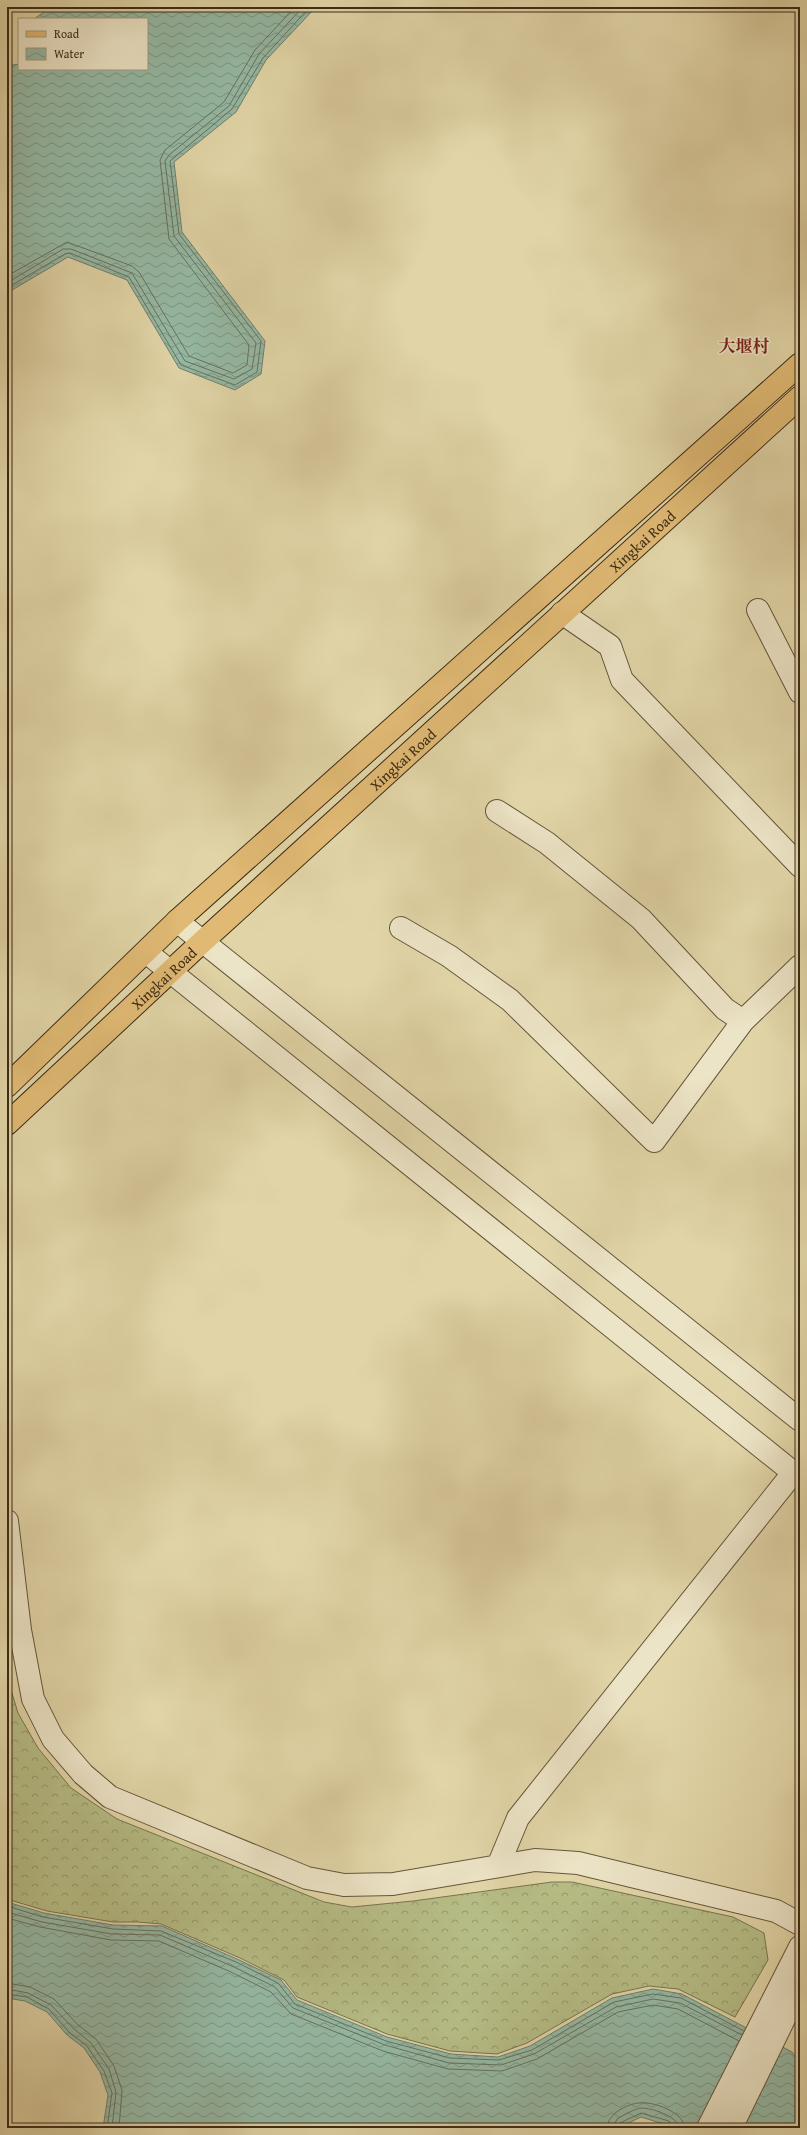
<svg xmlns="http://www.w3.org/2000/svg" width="807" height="2135" viewBox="0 0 807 2135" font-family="'Gentium Book Plus','Noto Serif SC',serif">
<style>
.forest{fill:url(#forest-crowns);stroke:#79744e}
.water{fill:url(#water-waves);stroke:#71806c}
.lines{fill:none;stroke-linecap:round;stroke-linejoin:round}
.shore{stroke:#68725e;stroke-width:1}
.minor-casing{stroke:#65563b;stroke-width:24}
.major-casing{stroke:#3c2b17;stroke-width:24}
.minor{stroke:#ece4c6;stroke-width:22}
.major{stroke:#e0ba74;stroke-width:22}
.labels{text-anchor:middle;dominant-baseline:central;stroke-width:3.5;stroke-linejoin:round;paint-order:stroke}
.street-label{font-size:15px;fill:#3c2b17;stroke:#ece4c6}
.quarter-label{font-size:17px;font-weight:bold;fill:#7a1f14;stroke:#ece4c6}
</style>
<defs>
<pattern id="forest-crowns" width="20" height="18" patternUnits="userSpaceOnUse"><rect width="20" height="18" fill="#b6bc85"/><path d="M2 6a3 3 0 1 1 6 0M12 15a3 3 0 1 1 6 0" fill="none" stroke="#95996c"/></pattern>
<pattern id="water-waves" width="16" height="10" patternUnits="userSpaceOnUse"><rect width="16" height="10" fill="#95b9a5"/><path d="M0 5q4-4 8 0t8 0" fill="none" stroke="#7b9785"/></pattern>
</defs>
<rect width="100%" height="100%" fill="#e1d5a7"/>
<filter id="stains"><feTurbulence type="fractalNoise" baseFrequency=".005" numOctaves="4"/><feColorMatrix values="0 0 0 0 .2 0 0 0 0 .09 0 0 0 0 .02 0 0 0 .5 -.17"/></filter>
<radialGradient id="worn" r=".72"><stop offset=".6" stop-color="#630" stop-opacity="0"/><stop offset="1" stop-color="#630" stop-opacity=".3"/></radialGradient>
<!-- forest -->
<path class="forest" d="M7 1677 18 1713 38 1748 71 1788 117 1819 324 1902 352 1907 413 1901 552 1882H572L733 1917 764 1933 768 1960 735 2017 678 1989 649 1986 612 1994 527 2043 497 2054 450 2051 387 2034 297 1997 284 1980 240 1958 161 1924 138 1922H113L47 1911 10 1900 7 1898Z"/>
<!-- water -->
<path class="water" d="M51 7H316L266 60 236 112 174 162 182 232 265 341 261 374 235 390 179 368 127 280 68 257 7 293V66L19 64V69H147V19H34Z
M7 1902 44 1913 113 1925 162 1926 237 1959 281 1980 297 2000 387 2037 451 2054 498 2057 530 2046 612 1998 653 1989 682 1994 792 2052 800 2063V2128H671L667 2125 641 2117 618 2128H103L108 2095 100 2072 84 2048 67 2035 47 2012 25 2001 7 1998Z"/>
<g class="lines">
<!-- shore -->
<path class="shore" d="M7 276 67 242 132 266 139 272 189 356 233 373 247 365 249 345 169 239 160 160 165 150 224 102 255 50 295 7
M7 283 63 249H71L132 273 185 361 234 379 252 369 256 343 174 236 165 161 169 155 229 106 259 54 303 7
M7 288 65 254 70 253 129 277 181 365 235 385 257 372 261 341 179 234 170 161 232 109 263 58 310 7
M7 1906 43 1917 113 1929 161 1931 236 1962 278 1983 295 2004 386 2041 450 2058 499 2060 532 2050 614 2002 653 1994 681 1998 744 2031
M7 1912 42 1922 112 1934 160 1935 234 1967 275 1987 293 2008 385 2045 449 2063 501 2065 534 2054 616 2007 653 1999 680 2003 742 2035
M7 1918 40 1927 111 1940 159 1941 231 1972 271 1992 291 2014 383 2051 448 2069 502 2071 537 2059 618 2012 653 2005 678 2009 739 2041
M7 1983 30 1987 54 1999 77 2024 96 2039 114 2066 122 2090 119 2128
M7 1989 28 1993 51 2005 73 2028 91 2043 109 2069 116 2092 112 2128
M7 1994 27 1997 49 2009 69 2032 87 2046 104 2071 112 2093 107 2128
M607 2128C607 2114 627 2104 639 2103 653 2101 684 2112 685 2128
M613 2128 617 2119C624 2115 634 2109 641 2108 652 2108 678 2116 679 2128
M618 2128 620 2123 641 2113 669 2121 673 2128"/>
<!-- minor casing -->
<g class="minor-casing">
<path id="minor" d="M758 610 800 692
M562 613 610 646 622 680 800 866
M497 811 547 843 641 919 725 1009 743 1021
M177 921 800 1420
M401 928 449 956 510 1000 654 1141 743 1021 800 966
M146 952 800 1478
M7 1521 20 1630 33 1699 53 1739 83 1774 110 1797 307 1878 344 1885 393 1884 535 1860 578 1863 776 1911 800 1924
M498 1866 518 1818 793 1473
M708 2128 800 1947
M731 2128 786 2015 800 1992"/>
</g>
<!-- major casing -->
<g class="major-casing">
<g id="major">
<path d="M7 1086 177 921 800 364"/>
<path id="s1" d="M7 1124 202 942 800 397"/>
</g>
</g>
<!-- minor -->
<use href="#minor" class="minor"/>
<!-- major -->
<use href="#major" class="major"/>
</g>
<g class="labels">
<!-- street labels -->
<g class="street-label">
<text stroke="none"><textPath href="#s1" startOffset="862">Xingkai Road</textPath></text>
<text stroke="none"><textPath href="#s1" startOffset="538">Xingkai Road</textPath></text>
<text stroke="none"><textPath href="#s1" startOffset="214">Xingkai Road</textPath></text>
</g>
<!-- quarter labels -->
<g class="quarter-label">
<text x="744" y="345">大堰村</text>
</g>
</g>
<!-- margin -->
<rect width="807" height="2135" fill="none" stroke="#e1d5a7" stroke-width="24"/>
<rect x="8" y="8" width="791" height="2119" fill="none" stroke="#3c2b17" stroke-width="2"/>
<rect x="12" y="12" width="783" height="2111" fill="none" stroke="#3c2b17"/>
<!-- legend -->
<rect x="18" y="18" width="130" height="52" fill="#ece4c6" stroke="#a69a80"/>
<rect x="26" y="31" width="20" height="6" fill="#e0ba74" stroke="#a69a80"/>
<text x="54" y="38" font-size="12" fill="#3c2b17">Road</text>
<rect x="26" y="48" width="20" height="12" fill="url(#water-waves)" stroke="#a69a80"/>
<text x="54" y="58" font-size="12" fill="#3c2b17">Water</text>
<rect width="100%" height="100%" filter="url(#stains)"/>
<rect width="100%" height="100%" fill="url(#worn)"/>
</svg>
